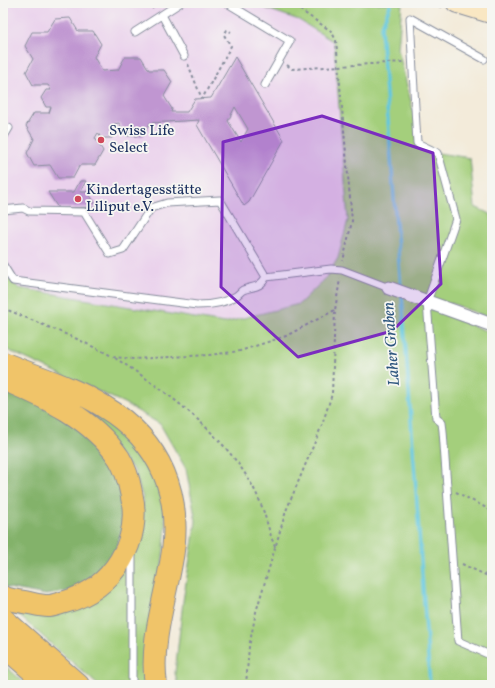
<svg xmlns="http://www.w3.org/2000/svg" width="495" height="688" viewBox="0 0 495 688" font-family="Vollkorn,serif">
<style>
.built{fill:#ead1ec}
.green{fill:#a4cf7b;stroke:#607f6c}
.forest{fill:#83b26b;stroke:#4f7064}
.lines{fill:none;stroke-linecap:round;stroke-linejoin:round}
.stream{stroke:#62c7df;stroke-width:3.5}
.building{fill:#c096d1;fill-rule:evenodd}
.service-casing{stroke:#878d9c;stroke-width:9}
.minor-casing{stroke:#878d9c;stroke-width:15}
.secondary-casing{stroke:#878d9c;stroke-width:21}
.motorway-casing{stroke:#878d9c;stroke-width:24}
.path{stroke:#878d9c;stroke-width:2;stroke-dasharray:3 3;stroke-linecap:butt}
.service{stroke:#fff;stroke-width:7}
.minor{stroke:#fff;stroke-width:13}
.secondary{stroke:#f9e7c3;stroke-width:19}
.motorway{stroke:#f0c469;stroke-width:22}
.marked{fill:#7b2cbf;fill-opacity:0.2;stroke:#7b2cbf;stroke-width:3;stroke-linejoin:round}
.poi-dot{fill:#d1495b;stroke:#f6f6f2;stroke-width:1.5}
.labels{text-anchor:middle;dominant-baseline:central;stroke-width:3.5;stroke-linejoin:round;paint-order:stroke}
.poi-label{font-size:15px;fill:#1b2f5e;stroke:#f6f6f2;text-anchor:start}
.water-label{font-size:16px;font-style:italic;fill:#2d557e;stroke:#f6f6f2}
</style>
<rect width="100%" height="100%" fill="#f6f6f2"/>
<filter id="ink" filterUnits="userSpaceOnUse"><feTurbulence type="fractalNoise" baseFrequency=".025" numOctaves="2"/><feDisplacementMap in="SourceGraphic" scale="8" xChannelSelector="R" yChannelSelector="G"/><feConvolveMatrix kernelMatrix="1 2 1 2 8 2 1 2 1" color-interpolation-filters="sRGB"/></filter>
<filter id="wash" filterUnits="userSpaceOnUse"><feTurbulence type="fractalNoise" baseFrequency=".012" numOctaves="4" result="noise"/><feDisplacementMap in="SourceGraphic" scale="16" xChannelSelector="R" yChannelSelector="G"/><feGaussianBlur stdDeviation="0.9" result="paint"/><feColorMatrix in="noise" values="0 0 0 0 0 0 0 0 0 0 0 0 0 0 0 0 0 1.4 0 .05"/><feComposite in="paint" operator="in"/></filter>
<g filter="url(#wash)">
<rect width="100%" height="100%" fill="#f3ebda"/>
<!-- built -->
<path class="built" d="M3 3H250L299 20 334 42 348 219 338 258 326 278 299 304 224 323 18 288 3 274Z"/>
<!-- green -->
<path class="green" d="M250 3H402L398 49 416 122 417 143 438 153 470 158 475 207 492 215V319L451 303 445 315 492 333V685H178L175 673 183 601 196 521 186 469 160 424 124 403 3 348V274L19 288 224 323 299 304 326 278 338 258 348 220 334 42 299 20Z
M71 402 90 410 131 439 148 463 161 487 166 527 150 685H98L7 605 46 611 142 533 143 498 134 470Z
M3 664 27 685H3Z"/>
<!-- forest -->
<path class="forest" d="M3 385 83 428 125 484 122 530 116 550 106 564 85 584 65 592 46 595 3 587Z"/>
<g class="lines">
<!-- stream -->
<path class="stream" d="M391 3 381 28 401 289
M402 295 430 685"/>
</g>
<g id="blocks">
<!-- building -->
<path class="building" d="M70 18 78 31H93L101 44 94 57 102 71 118 70 125 57H141L149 70H164L172 82 164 96 172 109 171 112H187L195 99 211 98 235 57 284 140 249 202 244 206 197 125 199 120 150 123 143 136H127L119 123 114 124 117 128 112 138H101L98 133 95 138 103 151 95 165H80L73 178H58L50 165 34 166 27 153 34 139 26 126 34 113H49L51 107H46L41 98 46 90H51L48 85H33L26 72 33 59 25 46 32 32H47L55 19ZM235 107 248 129 241 142 228 121Z
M80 181H86L80 192H88L97 207 58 208 48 192H74Z"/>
</g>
</g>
<g filter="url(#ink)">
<use href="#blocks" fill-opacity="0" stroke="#878d9c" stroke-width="1"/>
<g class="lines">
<!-- service casing -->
<g class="service-casing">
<path id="service" d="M227 3 290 41 265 85
M162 15 184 56
M135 32 180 3
M484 59 410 18 417 143 438 153 456 219 427 302 436 418 442 423 443 431 458 641 492 656
M3 138 9 128
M3 210 23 208 29 211 84 212 110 254 123 250 151 208 167 203 220 200 266 277
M3 265 13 281 197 305C210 305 225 303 236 296 239 294 241 291 243 290 254 286 260 288 266 277
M266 277 331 269 342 270 389 288
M132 685V553"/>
</g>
<!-- minor casing -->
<g class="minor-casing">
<path id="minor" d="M389 288 492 325"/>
</g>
<!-- secondary casing -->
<g class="secondary-casing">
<path id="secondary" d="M456 3 492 14"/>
</g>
<!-- motorway casing -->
<g class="motorway-casing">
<path id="motorway" d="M3 363C36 377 73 387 103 406 161 441 184 496 171 563 164 603 150 644 156 685
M3 379C46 397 92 418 119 458 125 468 129 481 131 492 143 541 113 589 65 602 60 603 53 606 48 606 40 606 31 603 24 602 17 601 10 600 3 597
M3 619 78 685
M3 645 49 685"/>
</g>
<!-- path -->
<path class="path" d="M149 3 153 9
M290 3 331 31 336 40 352 221 343 261
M429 3 442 7
M188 64 202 99 231 46 224 35 227 30 231 32
M287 65 292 69 403 62
M3 308 77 339 114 357 133 359 209 355 240 351 286 336 335 310
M115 358C166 390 231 439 257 495 265 511 268 530 275 547
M456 492 492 511
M462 564 492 578
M246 685 249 647 256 612 286 511 322 425 332 394 335 310 340 279"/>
<!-- service -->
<use href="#service" class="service"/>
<!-- minor -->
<use href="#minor" class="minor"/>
<!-- secondary -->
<use href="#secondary" class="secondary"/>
<!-- motorway -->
<use href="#motorway" class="motorway"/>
</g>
</g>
<!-- marked area -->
<path class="marked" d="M322 116 433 153 441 284 392 331 298 357 221 287 223 142Z"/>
<!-- markers -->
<g class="poi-dot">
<circle cx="101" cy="140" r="4"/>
<circle cx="78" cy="199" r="4"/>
</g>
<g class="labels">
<!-- poi labels -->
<g class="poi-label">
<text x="109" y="131">Swiss Life<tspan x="109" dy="17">Select</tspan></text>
<text x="86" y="190">Kindertagesstätte<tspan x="86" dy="17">Liliput e.V.</tspan></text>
</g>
<!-- water labels -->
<g class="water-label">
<text transform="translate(392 344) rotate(-94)">Laher Graben</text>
</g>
</g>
<!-- margin -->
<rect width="495" height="688" fill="none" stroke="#f6f6f2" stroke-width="16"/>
</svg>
